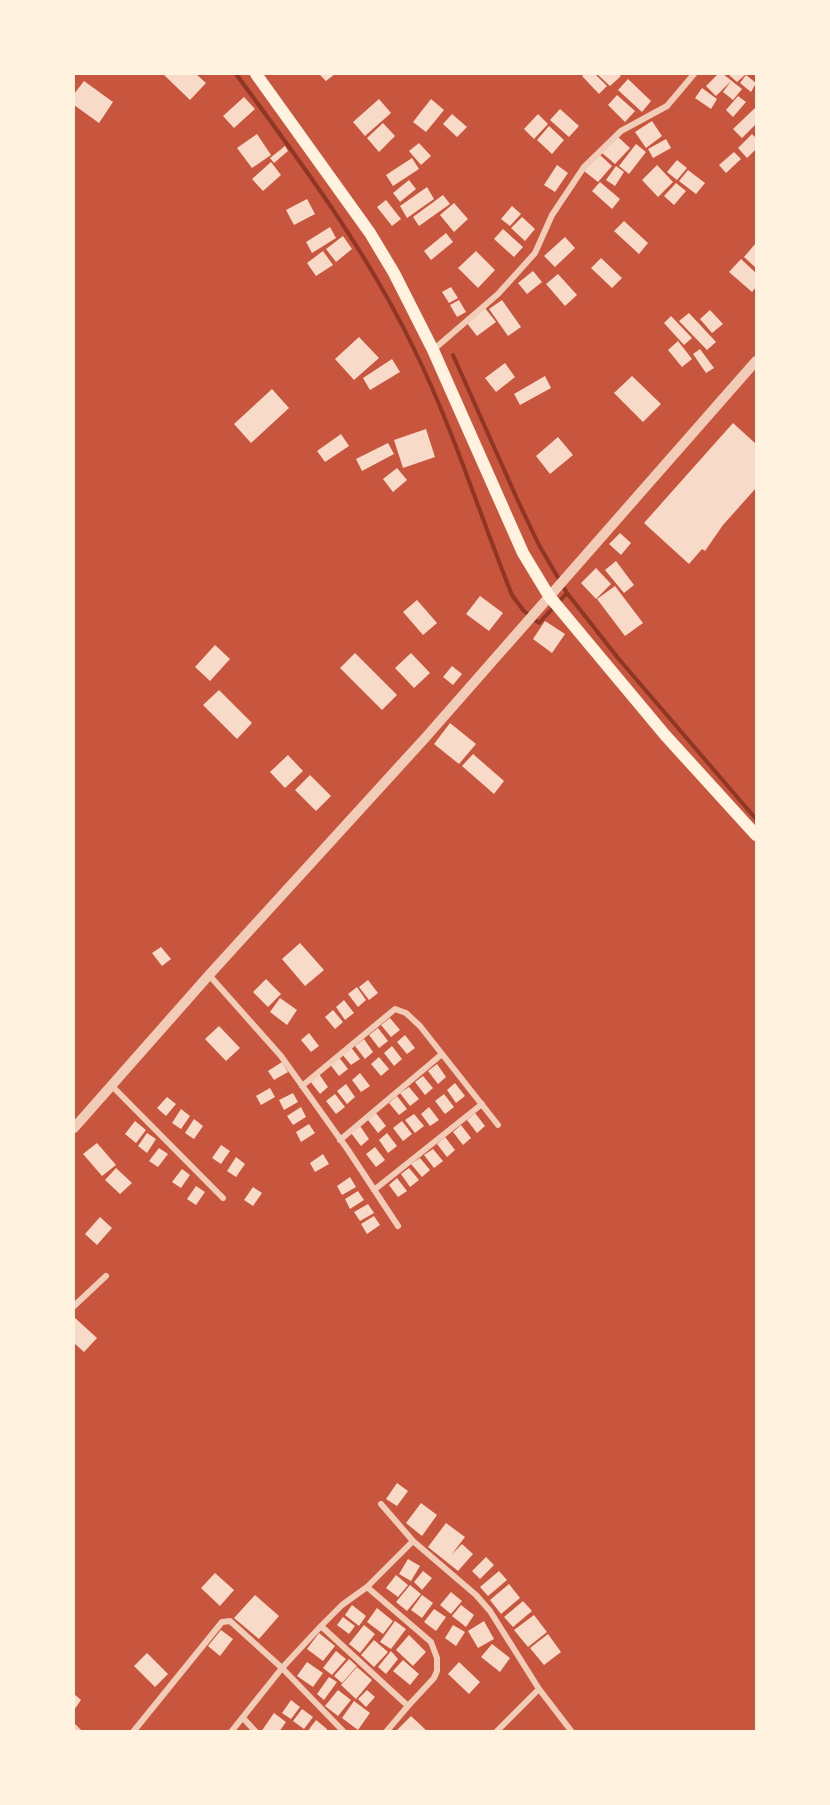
<svg xmlns="http://www.w3.org/2000/svg" width="830" height="1805" viewBox="0 0 830 1805" font-family="'Noto Serif',serif">
<style>
.lines{fill:none;stroke-linecap:round;stroke-linejoin:round}
.stream{stroke:#8f3625;stroke-width:4}
.building{fill:#f7dbc8}
.minor{stroke:#f1ccb7;stroke-width:6}
.tertiary{stroke:#f1ccb7;stroke-width:10}
.secondary{stroke:#fff3e0;stroke-width:12}
</style>
<rect width="100%" height="100%" fill="#c8553d"/>
<g class="lines">
<!-- stream -->
<path class="stream" d="M236 74C300 161 367 251 414 349 453 428 479 513 512 595L523 610 539 623 567 593
M453 355 518 501 539 545 567 593 618 658 756 819"/>
</g>
<!-- building -->
<path class="building" d="M163 74H196L206 83 190 100Z
M319 74H335L326 81Z
M585 74H595L607 86 599 94 582 76Z
M597 74H618L621 76 610 86Z
M718 74H723L742 89 733 100 723 92 731 81 716 96 706 86Z
M728 74H746L737 82Z
M746 75 756 83 751 92 740 83Z
M628 79 651 101 642 112 618 90Z
M84 81 113 102 99 123 74 105V94Z
M702 88 717 99 711 109 695 98Z
M617 95 635 111 625 122 608 105Z
M738 96 746 102 733 117 726 110Z
M244 97 255 109 234 128 223 116Z
M379 99 391 113 365 136 353 122Z
M431 99 444 110 426 132 413 122Z
M756 107V124L742 138 733 129Z
M560 109 579 126 569 137 550 120Z
M452 114 467 127 457 137 443 124Z
M538 114 548 124 534 139 524 129Z
M652 121 662 136 646 148 635 132Z
M383 123 395 136 379 152 367 138Z
M549 126 564 140 552 154 537 140Z
M257 134 271 155 252 168 237 148Z
M752 134 756 138V149L747 158 738 148Z
M617 136 630 148 615 164 602 153Z
M666 139 671 148 653 158 648 149Z
M419 143 431 156 421 165 409 151Z
M636 144 646 152 629 174 619 166Z
M285 146 288 151 274 163 270 158Z
M734 152 741 159 726 173 719 165Z
M599 154 612 166 598 182 584 171Z
M412 158 419 169 393 186 386 175Z
M677 160 687 168 677 180 667 172Z
M271 162 281 175 263 191 252 179Z
M557 165 568 173 555 192 544 185Z
M657 165 673 182 658 197 642 180Z
M616 166 624 172 615 186 606 180Z
M688 170 705 183 696 194 679 181Z
M409 180 416 189 400 202 393 193Z
M600 182 620 199 612 209 592 191Z
M676 183 686 191 674 205 664 196Z
M427 187 434 199 407 218 400 206Z
M443 195 450 204 419 226 413 217Z
M307 199 315 214 294 225 286 210Z
M386 200 401 219 392 226 377 207Z
M454 203 468 219 454 232 440 215Z
M512 206 521 214 510 226 501 219Z
M522 217 535 229 525 241 511 228Z
M624 221 648 243 639 254 614 231Z
M330 227 336 238 312 253 306 242Z
M503 229 523 247 514 257 494 239Z
M446 233 453 242 431 260 424 251Z
M343 236 352 249 336 262 326 249Z
M565 237 575 248 555 267 544 256Z
M756 243V268L744 257Z
M323 251 333 265 316 276 307 263Z
M476 251 495 270 478 288 458 268Z
M601 258 622 278 612 288 591 268Z
M741 259 756 273V287L752 292 729 272Z
M533 271 542 282 527 294 518 283Z
M558 274 577 295 565 306 546 284Z
M451 287 458 298 449 303 442 292Z
M459 300 466 312 457 317 450 305Z
M502 300 521 327 508 336 489 309Z
M485 308 496 322 477 336 466 322Z
M710 310 723 324 712 333 700 319Z
M689 313 716 342 707 350 679 321Z
M671 316 692 338 684 345 664 323Z
M359 337 379 358 354 380 335 359Z
M678 341 692 359 682 367 668 350Z
M700 349 714 368 706 373 693 354Z
M392 359 400 372 370 390 363 378Z
M505 363 515 377 496 392 485 378Z
M545 376 551 388 520 405 514 394Z
M632 376 661 404 643 422 614 393Z
M272 389 289 408 251 443 234 424Z
M733 423 756 444V488L723 525 705 551 702 549 689 564 644 523Z
M426 429 435 457 403 468 394 440Z
M341 434 349 446 325 462 317 451Z
M558 437 573 455 550 474 536 456Z
M388 443 394 454 362 471 356 459Z
M397 468 407 480 393 492 383 479Z
M620 533 631 543 621 555 609 544Z
M616 561 634 585 624 593 605 570Z
M596 568 611 584 596 599 581 583Z
M615 586 643 623 625 636 597 599Z
M480 596 503 613 489 631 466 614Z
M417 600 437 623 423 635 403 612Z
M545 621 565 634 552 653 533 639Z
M215 645 230 659 210 681 195 667Z
M355 653 397 695 382 710 340 668Z
M411 653 430 673 414 688 395 668Z
M452 666 462 674 453 685 443 677Z
M219 690 252 723 237 739 203 705Z
M450 723 476 744 459 764 434 744Z
M473 754 504 781 494 794 462 766Z
M288 755 303 771 285 788 270 772Z
M310 775 331 796 316 811 295 790Z
M300 943 324 970 305 986 282 959Z
M161 947 171 959 162 966 152 953Z
M266 979 281 994 268 1007 253 992Z
M368 980 378 993 369 1000 359 987Z
M357 987 366 1000 358 1007 348 994Z
M280 998 297 1010 287 1025 270 1012Z
M344 1000 354 1013 345 1020 336 1007Z
M333 1010 343 1022 335 1029 325 1017Z
M390 1018 400 1030 391 1037 381 1025Z
M219 1026 240 1048 226 1061 205 1039Z
M378 1028 388 1041 379 1048 369 1035Z
M309 1033 319 1046 311 1052 301 1040Z
M405 1035 415 1048 407 1054 397 1042Z
M364 1039 373 1052 365 1059 355 1046Z
M350 1046 360 1059 351 1065 341 1053Z
M392 1046 402 1059 394 1066 384 1053Z
M338 1056 348 1069 339 1076 329 1063Z
M379 1057 389 1069 381 1076 371 1064Z
M282 1062 288 1072 274 1080 268 1071Z
M437 1064 446 1077 438 1084 428 1071Z
M360 1073 370 1086 361 1092 352 1080Z
M319 1074 328 1087 320 1094 310 1081Z
M423 1076 433 1088 425 1095 415 1082Z
M455 1083 465 1096 456 1103 447 1090Z
M346 1084 355 1097 347 1104 337 1091Z
M409 1087 419 1099 410 1106 400 1093Z
M270 1088 275 1097 261 1105 256 1096Z
M293 1093 298 1102 284 1110 279 1100Z
M335 1094 345 1107 336 1114 326 1101Z
M444 1094 454 1107 445 1114 435 1101Z
M397 1096 407 1109 399 1115 389 1103Z
M167 1097 176 1104 166 1116 157 1108Z
M301 1107 306 1117 293 1125 287 1116Z
M429 1107 439 1120 430 1126 421 1114Z
M181 1109 190 1116 181 1129 172 1123Z
M376 1113 386 1126 378 1133 368 1120Z
M475 1113 485 1126 477 1133 467 1120Z
M414 1114 424 1126 415 1133 405 1120Z
M194 1119 203 1126 194 1139 185 1133Z
M135 1121 146 1130 136 1143 125 1134Z
M402 1121 412 1134 403 1141 393 1128Z
M309 1124 315 1133 301 1142 296 1132Z
M461 1125 471 1138 463 1145 453 1132Z
M360 1126 369 1139 361 1146 351 1133Z
M147 1133 156 1139 147 1153 138 1146Z
M387 1133 397 1146 388 1153 379 1140Z
M445 1137 455 1150 447 1157 437 1144Z
M97 1143 116 1165 102 1176 83 1154Z
M221 1145 230 1151 221 1164 212 1158Z
M375 1147 385 1160 376 1167 366 1154Z
M159 1148 168 1154 158 1167 149 1161Z
M433 1149 443 1161 434 1168 424 1155Z
M323 1154 329 1164 315 1172 310 1163Z
M236 1157 245 1164 236 1177 227 1171Z
M420 1158 430 1170 422 1177 411 1164Z
M116 1168 132 1183 120 1194 105 1180Z
M409 1168 419 1180 410 1187 401 1174Z
M182 1169 190 1175 181 1188 172 1182Z
M350 1177 356 1187 342 1195 337 1186Z
M397 1178 407 1191 398 1197 389 1185Z
M196 1186 205 1192 196 1205 187 1199Z
M253 1187 262 1193 253 1206 244 1200Z
M358 1191 364 1200 350 1209 345 1199Z
M368 1204 374 1213 360 1221 354 1212Z
M374 1216 380 1225 367 1234 361 1224Z
M100 1217 112 1228 97 1245 85 1234Z
M74 1317 97 1338 84 1352 74 1343Z
M397 1483 408 1491 397 1506 386 1499Z
M421 1503 437 1515 422 1536 406 1523Z
M446 1523 465 1537 452 1554 462 1544 473 1554 458 1571 428 1547Z
M486 1557 494 1565 480 1579 472 1571Z
M408 1559 420 1566 411 1581 399 1574Z
M423 1571 432 1578 422 1590 414 1582Z
M499 1571 507 1580 488 1596 480 1587Z
M215 1573 234 1590 220 1606 201 1588Z
M396 1575 408 1585 398 1597 386 1588Z
M509 1584 520 1598 501 1614 490 1600Z
M410 1585 421 1594 407 1611 396 1602Z
M451 1592 462 1601 451 1614 440 1605Z
M255 1595 279 1616 259 1639 234 1618Z
M422 1595 433 1603 422 1618 411 1610Z
M523 1601 532 1611 513 1627 504 1617Z
M352 1605 366 1616 359 1626 345 1615Z
M461 1605 474 1615 466 1627 452 1616Z
M377 1608 393 1621 383 1634 367 1622Z
M434 1609 446 1617 436 1631 424 1622Z
M534 1615 547 1632 528 1647 514 1630Z
M343 1617 355 1626 349 1634 337 1625Z
M395 1621 406 1629 391 1649 380 1642Z
M484 1621 494 1639 478 1648 468 1631Z
M364 1625 375 1634 360 1653 349 1644Z
M453 1625 465 1632 456 1646 445 1638Z
M221 1630 233 1639 220 1656 208 1646Z
M319 1633 335 1646 323 1661 307 1649Z
M548 1634 561 1652 544 1665 530 1648Z
M409 1635 426 1652 413 1666 396 1650Z
M374 1640 388 1652 374 1667 361 1655Z
M492 1644 510 1658 500 1672 481 1657Z
M336 1651 346 1659 332 1675 323 1668Z
M391 1651 398 1659 386 1674 378 1667Z
M147 1653 168 1674 155 1687 134 1666Z
M349 1659 357 1666 342 1683 334 1676Z
M403 1660 419 1674 410 1685 393 1671Z
M307 1662 323 1673 313 1687 297 1676Z
M459 1662 480 1682 469 1694 448 1674Z
M357 1667 372 1680 356 1699 341 1685Z
M329 1677 337 1682 324 1700 317 1694Z
M338 1690 351 1700 338 1716 325 1706Z
M367 1690 375 1697 366 1707 358 1699Z
M74 1694 81 1700 74 1710Z
M291 1700 300 1707 291 1719 282 1713Z
M354 1701 370 1713 358 1730 342 1718Z
M302 1709 313 1717 304 1729 293 1721Z
M274 1713 286 1722 279 1732H261Z
M411 1716 428 1732H399L397 1730Z
M316 1720 327 1729 325 1732H307Z"/>
<g class="lines">
<!-- minor -->
<path class="minor" d="M433 350 498 294 535 253 552 215 584 167 621 131 667 106 694 74
M209 975 281 1056 348 1150 398 1226
M111 1085 223 1198
M302 1086 395 1009 406 1013 420 1026 498 1125
M340 1140 442 1054
M374 1190 482 1104
M74 1306 106 1276
M381 1504 413 1541
M367 1587 431 1642 437 1658V1671L434 1678 408 1706
M321 1626 408 1706 386 1732
M243 1718 256 1732
M74 1727 79 1732
M133 1732 222 1622 230 1621 282 1668 344 1732
M231 1732 282 1668 321 1626 342 1605 367 1587 413 1541 476 1595 490 1611 539 1689
M496 1732 539 1689 572 1732"/>
<!-- tertiary -->
<path class="tertiary" d="M74 1128 209 975 426 737 756 361"/>
<!-- secondary -->
<path class="secondary" d="M256 74 370 233 394 273 433 350 523 553 549 596 665 735 756 835"/>
</g>
<!-- border -->
<rect width="830" height="1805" fill="none" stroke="#fff3e0" stroke-width="150"/>
</svg>
